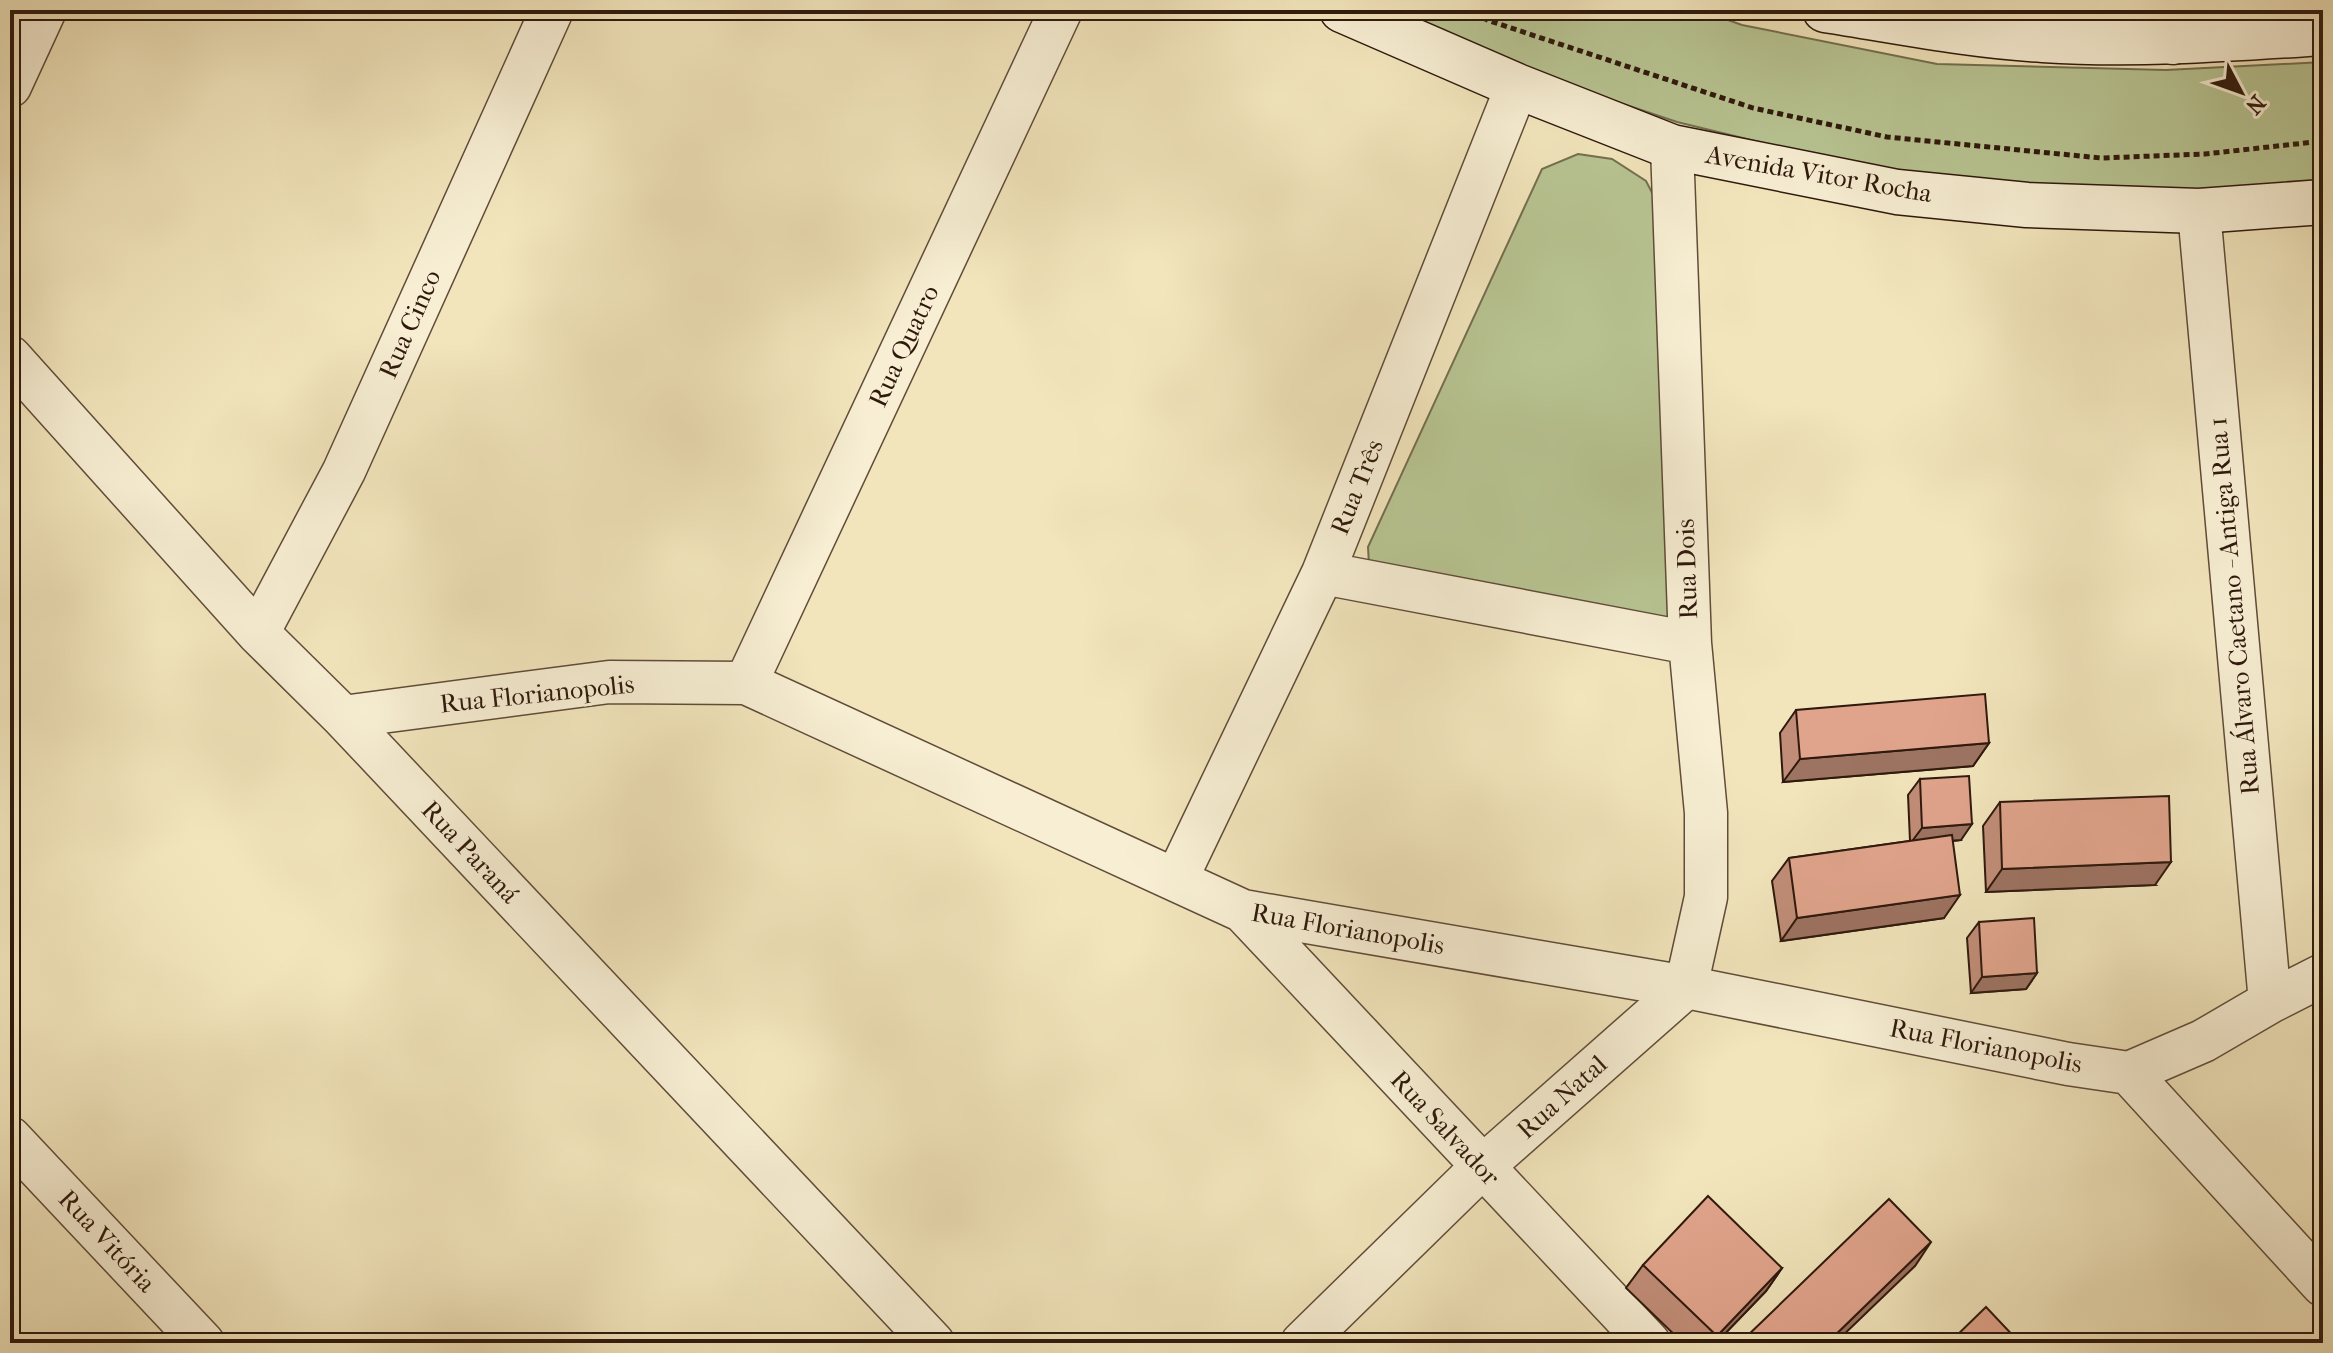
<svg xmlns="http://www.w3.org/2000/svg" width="2333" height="1353" viewBox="0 0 2333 1353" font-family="'IM FELL French Canon',serif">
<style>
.green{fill:#b8c593;stroke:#746f50;stroke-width:2}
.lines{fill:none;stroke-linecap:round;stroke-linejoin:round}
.street-casing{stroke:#604c39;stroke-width:45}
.secondary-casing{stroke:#2f190d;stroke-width:47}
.path{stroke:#2f190d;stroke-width:5;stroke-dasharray:6 4;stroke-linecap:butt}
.street{stroke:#f7eed3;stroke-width:42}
.secondary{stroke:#f7eed3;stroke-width:44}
.wall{fill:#c18d78;stroke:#2f190d;stroke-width:2}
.shaded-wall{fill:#9d7362;stroke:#2f190d;stroke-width:2}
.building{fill:#e0a48c;stroke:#2f190d;stroke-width:2}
.labels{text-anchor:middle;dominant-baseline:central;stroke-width:6;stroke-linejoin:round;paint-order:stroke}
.street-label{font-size:26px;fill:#2f190d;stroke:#f7eed3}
</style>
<rect width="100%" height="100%" fill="#f2e5bc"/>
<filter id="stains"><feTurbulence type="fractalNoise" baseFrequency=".0025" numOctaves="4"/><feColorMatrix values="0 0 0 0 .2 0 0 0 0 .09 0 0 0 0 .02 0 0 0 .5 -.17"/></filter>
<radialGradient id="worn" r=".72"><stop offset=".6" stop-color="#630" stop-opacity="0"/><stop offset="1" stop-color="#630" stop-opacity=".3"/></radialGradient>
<!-- green -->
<path class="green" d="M1382 10H1700L1742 25 1937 64 2166 70 2323 62V187L2197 198 1895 175 1677 122 1543 77Z
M1578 154 1612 159 1646 181 1658 204 1669 617 1647 625 1369 565 1368 547 1542 169Z"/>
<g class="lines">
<!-- street casing -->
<g class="street-casing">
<path id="street" d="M2170 10 2173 43
M10 86 45 10
M2199 211 2270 1002
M10 357 258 633 343 717 933 1343
M1323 573 1690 643
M258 633 344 471 552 10
M746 683 1061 10
M343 717 609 682 746 683 1243 911 1686 987 2068 1064 2129 1073 2203 1041 2270 1002 2323 975
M1176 880 1323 573 1517 86
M1243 911 1649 1343
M2129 1073 2323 1285
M10 1138 203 1343
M1302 1343 1482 1167 1686 987 1706 897V813L1690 643 1672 147"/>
</g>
<!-- secondary casing -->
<g class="secondary-casing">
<path id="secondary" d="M1342 10 1517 86 1672 147 1897 192 2027 205 2199 211 2323 202
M1825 10C1897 21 1970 36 2043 40 2136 46 2230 39 2323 33"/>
</g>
<!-- path -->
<path class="path" d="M1464 10 1490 21 1753 108 1887 137 2101 158 2205 154 2323 141"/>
<!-- street -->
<use href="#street" class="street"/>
<!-- secondary -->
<use href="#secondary" class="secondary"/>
</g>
<!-- wall -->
<path class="wall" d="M1796 710 1989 743 1973 766 1783 782 1780 733Z
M1920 779 1961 840 1953 841 1944 918 1781 941 1772 881 1789 858 1910 841 1908 795Z
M2000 802 2155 885 1986 892 1983 826Z
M1979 922 2037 973 2026 989 1971 993 1967 938Z
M1643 1265 1782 1268 1766 1291 1716 1343H1683L1626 1288Z"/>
<!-- shaded-wall -->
<path class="shaded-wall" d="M1989 743 1973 766 1783 782 1800 759Z
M1972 824 1961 840 1910 844 1922 828Z
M2171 862 2155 885 1986 892 2002 869Z
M1960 895 1944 918 1781 941 1797 918Z
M2037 973 2026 989 1971 993 1982 977Z
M1931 1242 1915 1266 1835 1343H1827Z
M1782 1268 1766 1291 1716 1343H1712L1717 1336Z"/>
<!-- building -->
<path class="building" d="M1985 694 1989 743 1800 759 1796 710Z
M1969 776 1972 824 1922 828 1920 779Z
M2169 796 2171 862 2002 869 2000 802Z
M1952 835 1960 895 1797 918 1789 858Z
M2034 918 2037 973 1982 977 1979 922Z
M1708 1196 1782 1268 1717 1336 1643 1265Z
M1889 1199 1931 1242 1827 1343H1745L1743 1340Z
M1986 1307 2020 1343H1949Z"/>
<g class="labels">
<!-- street labels -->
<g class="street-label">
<text transform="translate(1819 174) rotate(10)">Avenida Vitor Rocha</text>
<text transform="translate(410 324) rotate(-66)">Rua Cinco</text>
<text transform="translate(904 346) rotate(-65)">Rua Quatro</text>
<text transform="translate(1357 487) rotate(-68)">Rua Três</text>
<text transform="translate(1687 569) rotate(-92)">Rua Dois</text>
<text transform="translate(2234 606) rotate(-95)">Rua Álvaro Caetano - Antiga Rua 1</text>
<text transform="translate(537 694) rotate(-6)">Rua Florianopolis</text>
<text transform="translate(470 852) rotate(47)">Rua Paraná</text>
<text transform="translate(1348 929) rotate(10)">Rua Florianopolis</text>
<text transform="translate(1986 1046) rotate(11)">Rua Florianopolis</text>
<text transform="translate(1562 1097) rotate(-42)">Rua Natal</text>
<text transform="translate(1445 1128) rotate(47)">Rua Salvador</text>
<text transform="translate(107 1241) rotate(47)">Rua Vitória</text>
</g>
</g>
<!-- margin -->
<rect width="2333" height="1353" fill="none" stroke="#f2e5bc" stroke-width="40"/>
<rect x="12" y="12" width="2309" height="1329" fill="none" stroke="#2f190d" stroke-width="4"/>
<rect x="20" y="20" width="2293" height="1313" fill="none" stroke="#2f190d" stroke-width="2"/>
<!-- north arrow -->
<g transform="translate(2241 92) rotate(131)" stroke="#f7eed3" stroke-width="6" paint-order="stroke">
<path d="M0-6L14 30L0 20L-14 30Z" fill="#2f190d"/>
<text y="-12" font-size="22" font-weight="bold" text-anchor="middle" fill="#2f190d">N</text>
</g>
<rect width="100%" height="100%" filter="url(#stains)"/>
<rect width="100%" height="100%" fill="url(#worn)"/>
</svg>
